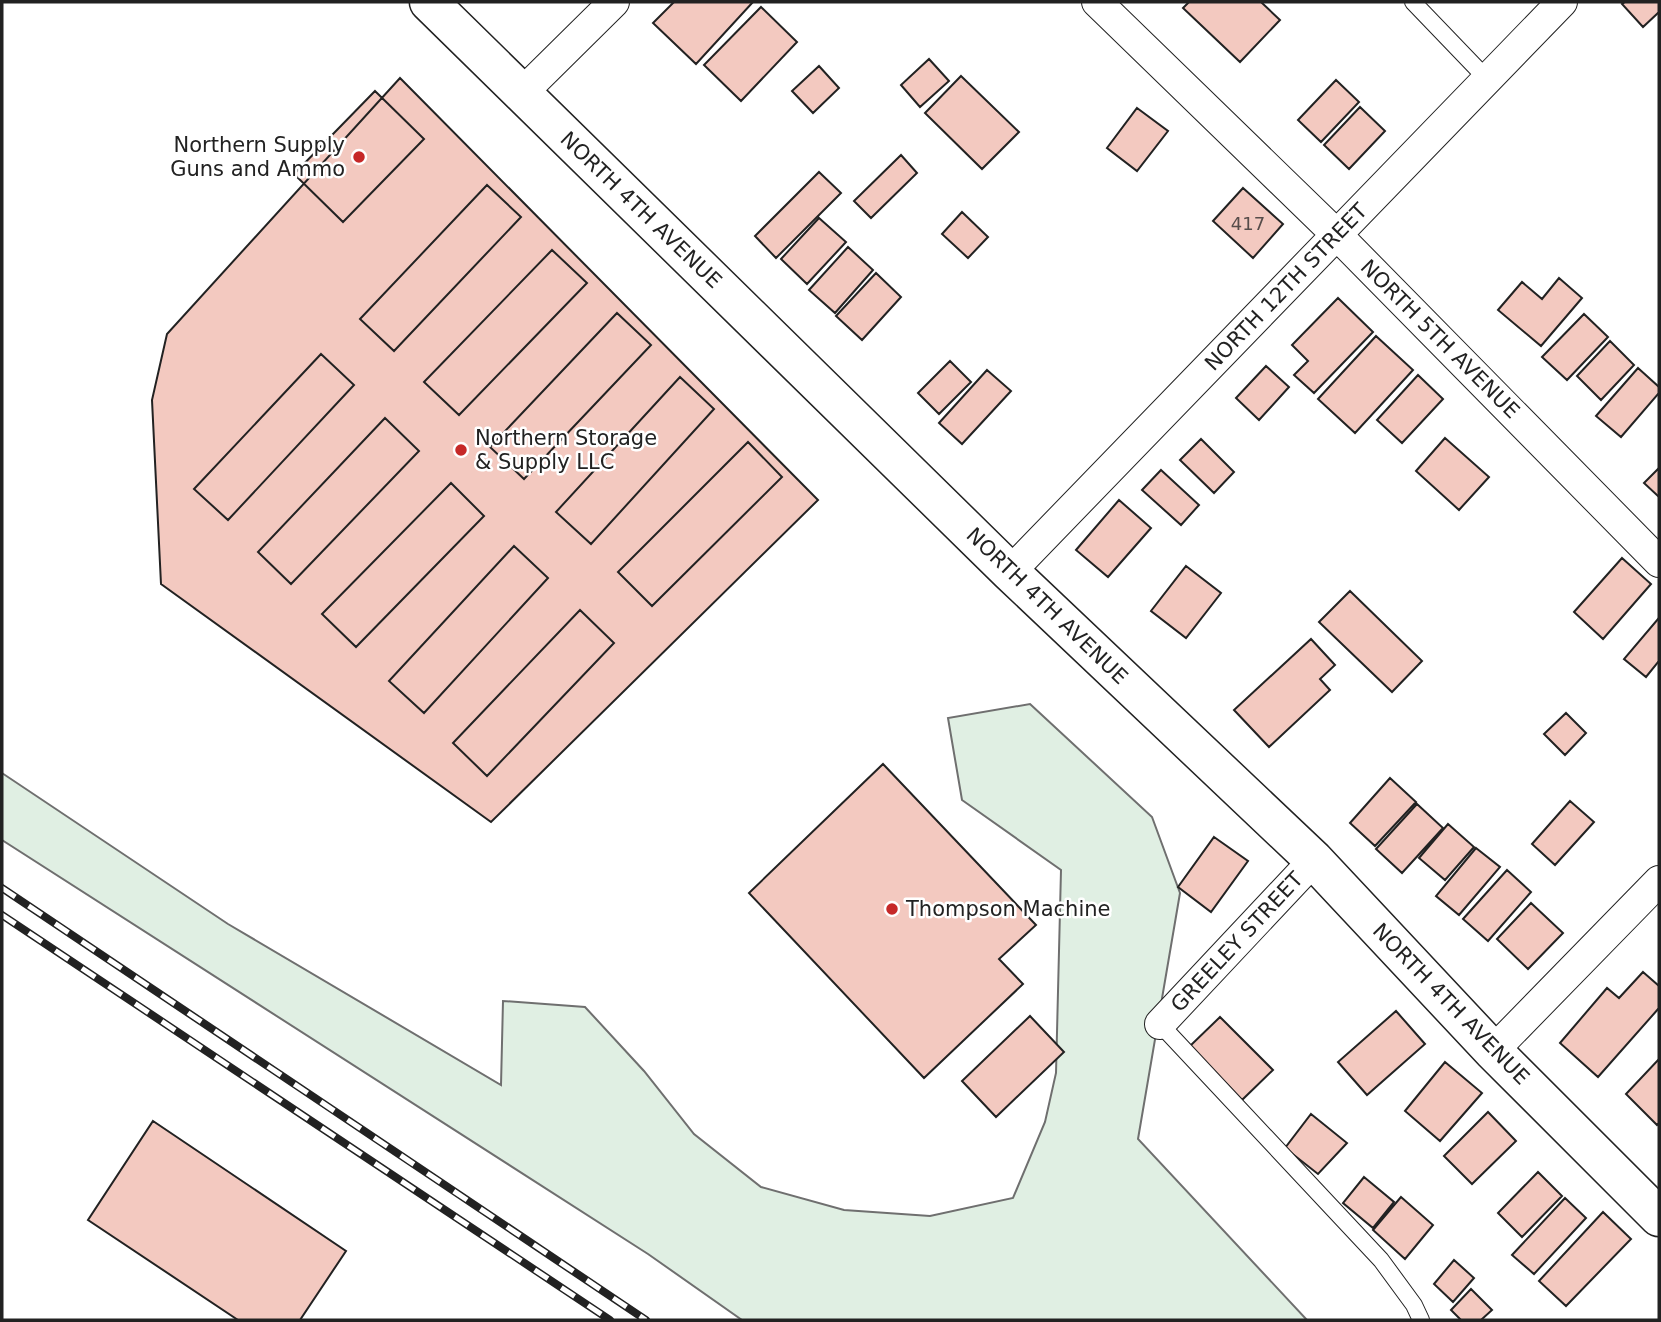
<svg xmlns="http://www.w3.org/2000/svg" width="1661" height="1322" viewBox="0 0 1661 1322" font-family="'DejaVu Sans',sans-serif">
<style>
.green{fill:#e0efe3;stroke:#6f6f6f;stroke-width:2}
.building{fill:#f3c9c0;stroke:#222;stroke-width:2}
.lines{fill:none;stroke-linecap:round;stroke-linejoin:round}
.service-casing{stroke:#222;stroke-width:18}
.minor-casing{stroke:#222;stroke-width:32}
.secondary-casing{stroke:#222;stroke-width:41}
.service{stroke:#fff;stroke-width:16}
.minor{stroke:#fff;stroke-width:30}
.secondary{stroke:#fff;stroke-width:38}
.rail-casing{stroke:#222;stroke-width:8}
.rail{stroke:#fff;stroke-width:5;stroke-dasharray:16;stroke-linecap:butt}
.poi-dot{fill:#c62828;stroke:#fff;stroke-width:2.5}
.labels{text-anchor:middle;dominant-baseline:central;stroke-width:5;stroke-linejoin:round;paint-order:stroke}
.number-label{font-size:18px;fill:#564c4a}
.poi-label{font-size:21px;fill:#222;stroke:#fff;text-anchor:start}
.street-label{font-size:21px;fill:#222;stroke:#fff}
</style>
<rect width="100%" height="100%" fill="#fff"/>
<!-- green -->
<path class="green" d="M1030 704 1152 817 1180 893 1138 1139 1307 1320H742L648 1254 2 840V773L228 924 501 1085 503 1001 585 1007 644 1071 694 1134 761 1187 844 1210 930 1216 1013 1198 1045 1122 1056 1073 1061 870 962 800 948 718Z"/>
<!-- building -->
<path class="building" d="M674 2H753L696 64 653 23Z
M1189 2H1261L1280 20 1240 62 1183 8Z
M1625 2H1659V12L1643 27 1622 4Z
M761 7 797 42 741 101 704 65Z
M929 59 949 81 920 107 901 85Z
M819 66 839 88 813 113 792 91Z
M961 76 1019 132 982 169 925 113Z
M400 78 818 500 491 822 161 584 152 400 167 334Z
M1336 80 1359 102 1321 142 1298 120Z
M375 91 424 139 343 222 294 174Z
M1360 107 1385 131 1349 169 1324 145Z
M1137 108 1168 131 1137 171 1107 148Z
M901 155 917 173 871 218 854 201Z
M819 172 841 193 776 258 755 236Z
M487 185 521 217 394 351 360 319Z
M1243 188 1283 224 1253 258 1213 221Z
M962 212 988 237 968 258 942 234Z
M819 218 846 242 807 284 781 259Z
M848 247 873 270 835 313 809 290Z
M552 250 587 283 459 415 424 382Z
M876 273 901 297 862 340 836 316Z
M1559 278 1582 298 1541 346 1498 310 1522 282 1542 299Z
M1338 298 1373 332 1314 393 1294 375 1308 361 1292 345Z
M617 313 651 345 524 479 490 447Z
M1584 314 1608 337 1567 380 1542 357Z
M1376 336 1413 370 1355 433 1318 399Z
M1610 341 1634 365 1601 400 1577 376Z
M321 354 354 385 228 520 194 489Z
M950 361 971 382 939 414 918 393Z
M1266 366 1289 387 1259 420 1236 398Z
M1638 368 1659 387V393L1621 437 1596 416Z
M987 370 1011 391 962 444 939 423Z
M1418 375 1443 399 1402 443 1377 420Z
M680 377 714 409 591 544 556 512Z
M385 418 419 451 291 584 258 552Z
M1445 438 1489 477 1459 510 1416 471Z
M1201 439 1234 472 1214 493 1180 460Z
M748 442 782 477 652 606 618 572Z
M1659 468V497L1644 483Z
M1161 470 1199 505 1181 525 1142 490Z
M451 483 484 516 356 647 322 614Z
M1119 500 1151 528 1108 577 1076 550Z
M514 546 548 578 424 713 389 681Z
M1622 558 1651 584 1603 639 1574 612Z
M1186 566 1221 593 1186 638 1151 611Z
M1350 591 1422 661 1392 692 1319 622Z
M580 610 614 643 487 776 453 743Z
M1658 619 1659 620V661L1646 677 1624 659Z
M1311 639 1335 665 1320 679 1330 690 1269 747 1234 710Z
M1566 713 1586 733 1565 755 1544 734Z
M883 764 1036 925 999 959 1023 984 924 1078 749 893Z
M1390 778 1416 802 1375 846 1350 823Z
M1570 801 1594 822 1555 865 1532 844Z
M1417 804 1443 828 1402 873 1376 849Z
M1448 824 1474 847 1445 880 1419 858Z
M1214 837 1248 861 1211 912 1178 887Z
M1476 848 1500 867 1459 915 1436 896Z
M1507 870 1531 892 1488 941 1463 919Z
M1531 903 1563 933 1528 969 1497 939Z
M1643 972 1659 986V1008L1598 1077 1560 1043 1607 988 1619 998Z
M1396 1011 1425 1044 1367 1095 1338 1062Z
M1030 1016 1064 1052 996 1117 962 1081Z
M1220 1017 1273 1070 1242 1100 1190 1046Z
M1659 1059V1123L1657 1125 1626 1094Z
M1445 1062 1482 1093 1440 1141 1405 1111Z
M1488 1112 1516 1141 1472 1184 1444 1156Z
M1311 1114 1347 1143 1318 1174 1285 1148Z
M153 1121 346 1251 300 1320H238L88 1220Z
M1538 1172 1562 1196 1522 1237 1498 1213Z
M1364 1177 1394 1202 1373 1228 1343 1203Z
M1401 1197 1433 1225 1405 1259 1373 1230Z
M1565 1198 1586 1218 1534 1274 1512 1255Z
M1603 1212 1631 1239 1566 1306 1539 1281Z
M1454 1260 1474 1278 1453 1302 1434 1284Z
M1471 1289 1492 1310 1481 1320H1461L1451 1310Z"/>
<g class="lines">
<!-- service casing -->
<g class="service-casing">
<path id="service" d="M1413 2 1487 79
M1160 1024 1381 1260 1414 1305 1421 1320"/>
</g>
<!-- minor casing -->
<g class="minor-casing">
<path id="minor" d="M1097 2 1336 234 1659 562
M522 93 614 2
M1010 572 1562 2
M1160 1024 1314 860
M1493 1051 1659 881"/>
</g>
<!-- secondary casing -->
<g class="secondary-casing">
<path id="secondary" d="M429 2 1010 572 1314 860 1493 1051 1659 1217"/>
</g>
<!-- service -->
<use href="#service" class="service"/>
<!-- minor -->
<use href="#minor" class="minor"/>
<!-- secondary -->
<use href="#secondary" class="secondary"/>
<!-- rail casing -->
<g class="rail-casing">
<path id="rail" d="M2 888 646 1320
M2 915 610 1320"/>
</g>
<!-- rail -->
<use href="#rail" class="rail"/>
</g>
<!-- markers -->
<g class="poi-dot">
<circle cx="359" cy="157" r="7"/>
<circle cx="461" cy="450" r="7"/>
<circle cx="892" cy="909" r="7"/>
</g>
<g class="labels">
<!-- number labels -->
<g class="number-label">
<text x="1248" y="223">417</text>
</g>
<!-- poi labels -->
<g class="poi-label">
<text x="345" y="145" text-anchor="end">Northern Supply<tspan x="345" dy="24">Guns and Ammo</tspan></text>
<text x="475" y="438">Northern Storage<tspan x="475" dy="24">&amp; Supply LLC</tspan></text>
<text x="906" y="909">Thompson Machine</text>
</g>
<!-- street labels -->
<g class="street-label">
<text transform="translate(641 210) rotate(44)">NORTH 4TH AVENUE</text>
<text transform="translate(1286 287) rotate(-46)">NORTH 12TH STREET</text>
<text transform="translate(1440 339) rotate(45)">NORTH 5TH AVENUE</text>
<text transform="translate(1047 606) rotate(44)">NORTH 4TH AVENUE</text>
<text transform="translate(1237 942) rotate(-47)">GREELEY STREET</text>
<text transform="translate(1451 1004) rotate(46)">NORTH 4TH AVENUE</text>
</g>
</g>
<!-- border -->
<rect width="1661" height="1322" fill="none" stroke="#222222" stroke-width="7"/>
</svg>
